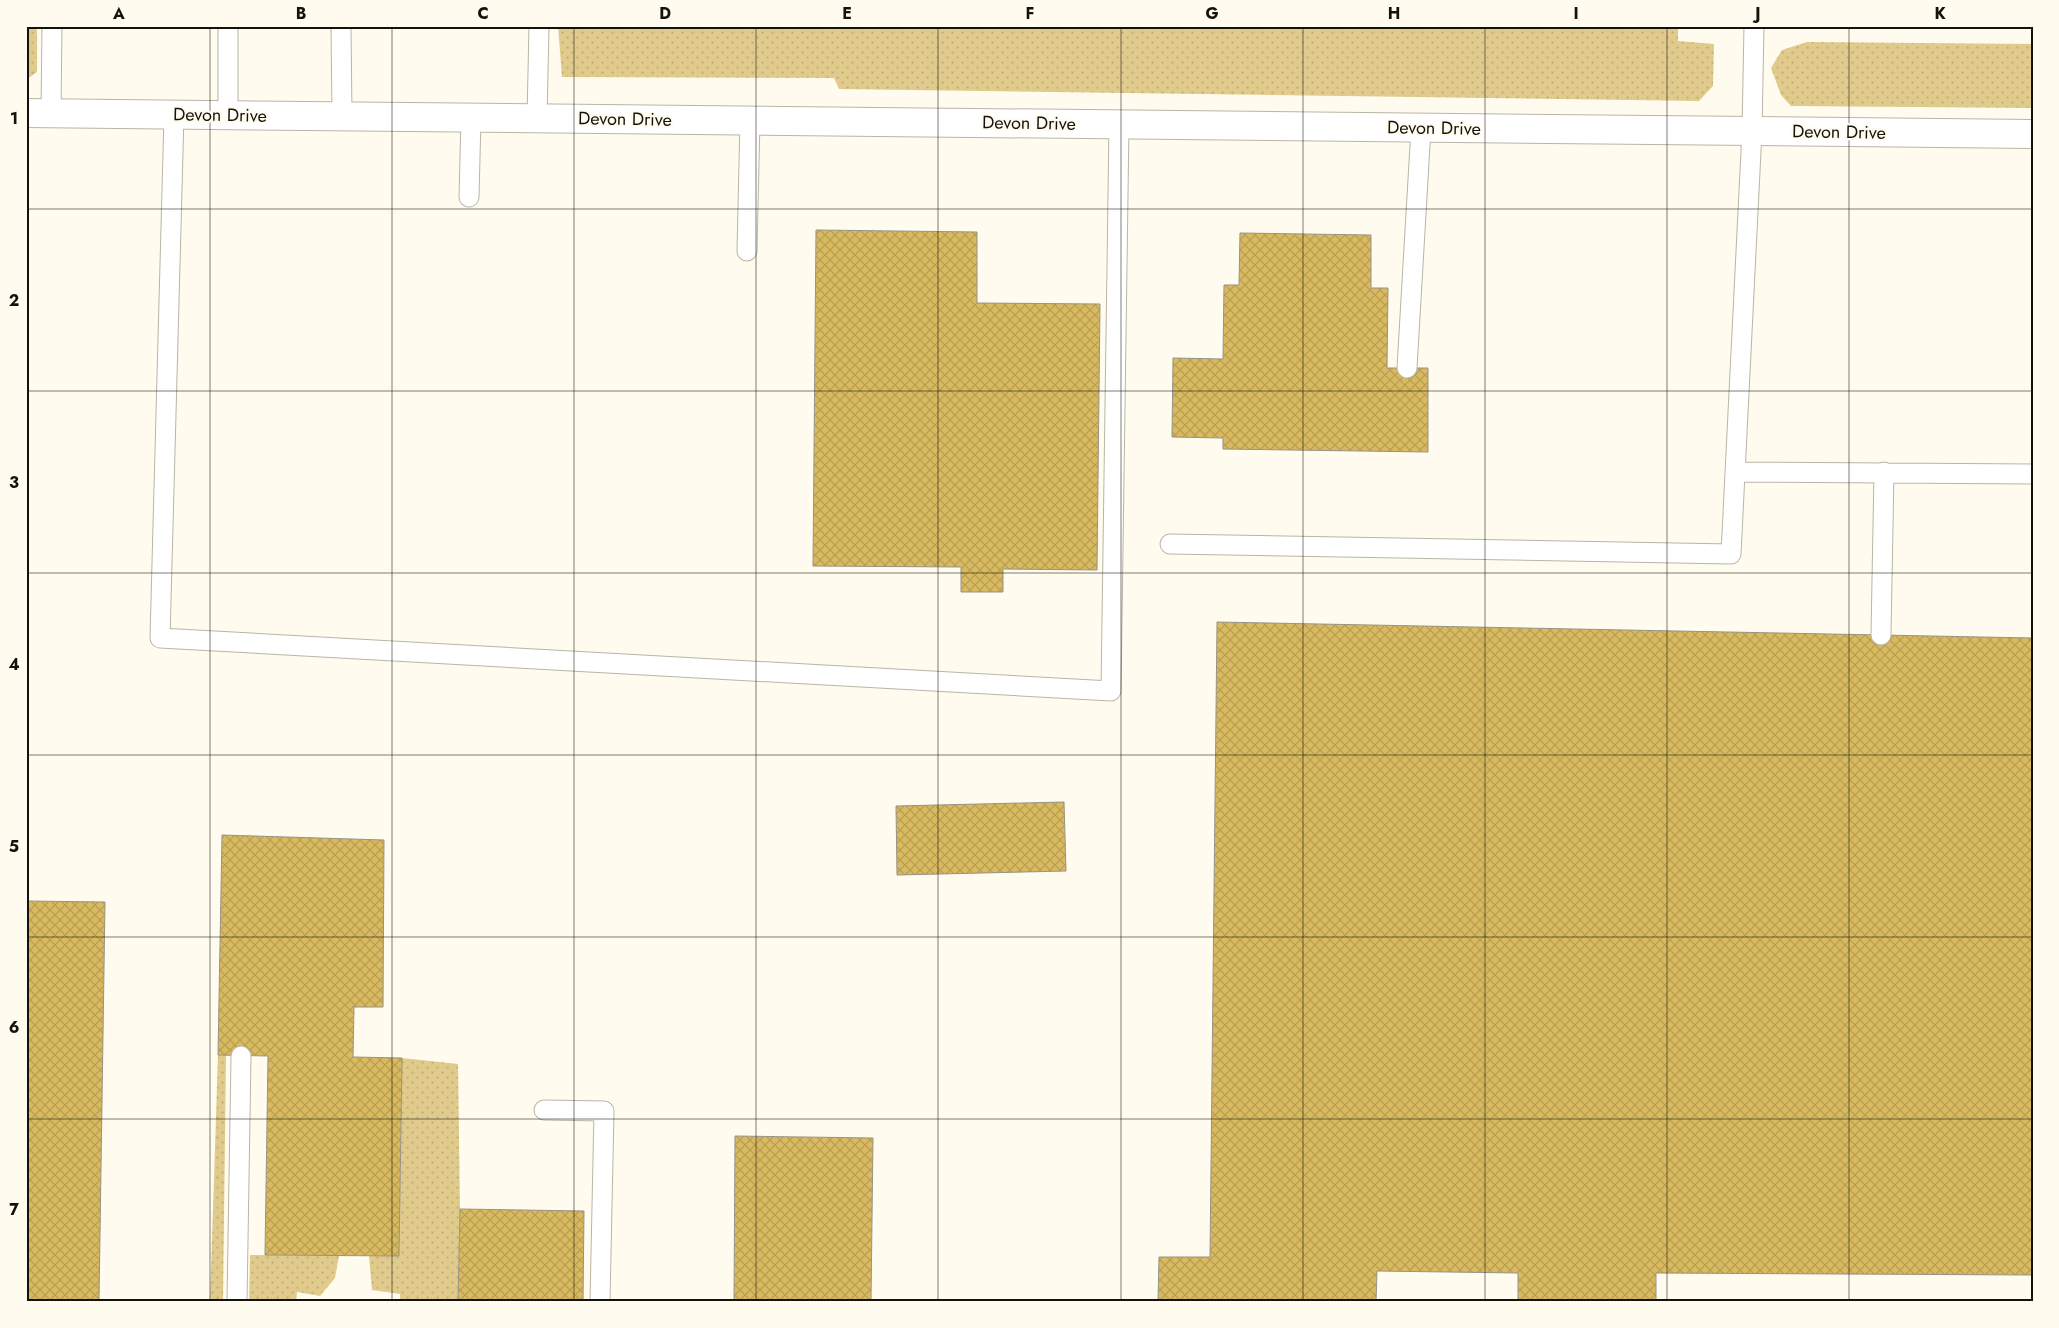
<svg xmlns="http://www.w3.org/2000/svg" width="2059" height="1328" viewBox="0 0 2059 1328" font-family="Jost,sans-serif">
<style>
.grass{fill:url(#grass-dots)}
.building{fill:url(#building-cross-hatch);stroke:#989385}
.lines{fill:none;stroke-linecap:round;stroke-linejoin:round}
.service-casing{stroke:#bab5a6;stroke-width:21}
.minor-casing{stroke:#bab5a6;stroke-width:30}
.service{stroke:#fff;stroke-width:19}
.minor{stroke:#fff;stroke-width:28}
.grid{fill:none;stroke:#14120d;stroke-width:1;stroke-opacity:0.55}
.labels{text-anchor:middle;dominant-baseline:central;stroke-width:4.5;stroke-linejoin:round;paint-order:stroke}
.street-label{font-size:18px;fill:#14120d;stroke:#fffbee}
.neatline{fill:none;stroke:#14120d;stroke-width:2}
.grid-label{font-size:16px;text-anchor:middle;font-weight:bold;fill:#14120d}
</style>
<defs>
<pattern id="grass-dots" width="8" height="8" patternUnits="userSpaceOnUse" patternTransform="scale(1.25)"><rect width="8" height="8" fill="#e1cb8c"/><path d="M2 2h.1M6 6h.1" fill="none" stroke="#c0ad78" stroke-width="1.8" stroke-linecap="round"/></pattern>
<pattern id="building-cross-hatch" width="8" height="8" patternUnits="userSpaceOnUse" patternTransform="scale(1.25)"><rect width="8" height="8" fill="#d9ba60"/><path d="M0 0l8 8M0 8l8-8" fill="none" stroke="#b99f52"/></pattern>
</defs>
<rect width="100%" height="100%" fill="#fffbee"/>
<!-- grass -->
<path class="grass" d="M26 26H37V72L26 80Z
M558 26H1678V41L1714 44 1713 86 1699 101 839 89 834 78 562 77Z
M1807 42 2033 44V108L1791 106 1781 95 1771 68 1782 50Z
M218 1055H226L223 1302H210Z
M402 1058 458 1064 460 1209 458 1302H400V1294L372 1290 369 1256H399Z
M250 1255 339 1256 335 1278 320 1296 297 1292 296 1302H249Z"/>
<!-- building -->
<path class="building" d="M816 230 977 232V303L1100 304 1097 570 1003 569V592H961V567L813 566Z
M1240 233 1371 235V288H1388L1387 368H1428V452L1223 449V438L1172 437 1173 358 1223 359 1224 285H1239Z
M1217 622 2033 638V1275L1656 1273V1302H1518V1273L1377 1271 1376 1302H1158L1159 1257H1210Z
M1064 802 1066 871 897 875 896 806Z
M222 835 384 840 383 1007H354L353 1057 402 1058 399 1256 265 1255 268 1056 218 1055Z
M26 901 105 902 99 1302H26Z
M735 1136 873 1138 871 1302H734Z
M460 1209 584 1211 583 1302H458Z"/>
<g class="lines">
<!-- service casing -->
<g class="service-casing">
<path id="service" d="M341 26 342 116
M51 113 52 26
M174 115 160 638 1111 691 1119 124
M228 115V26
M537 118 539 26
M469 197 471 118
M747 251 750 120
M1407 368 1421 128
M1735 472 2033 474
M1170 544 1731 554 1752 131 1754 26
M1881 635 1884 472
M544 1110 604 1111 600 1302
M237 1302 241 1056"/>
</g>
<!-- minor casing -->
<g class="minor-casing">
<path id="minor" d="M26 113 2033 134"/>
</g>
<!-- service -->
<use href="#service" class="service"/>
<!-- minor -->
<use href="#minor" class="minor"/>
</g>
<!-- grid -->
<path class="grid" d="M210 26V1302M392 26V1302M574 26V1302M756 26V1302M938 26V1302M1121 26V1302M1303 26V1302M1485 26V1302M1667 26V1302M1849 26V1302M26 209H2033M26 391H2033M26 573H2033M26 755H2033M26 937H2033M26 1119H2033"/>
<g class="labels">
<!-- street labels -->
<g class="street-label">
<text transform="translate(220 115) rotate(1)">Devon Drive</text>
<text transform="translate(625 119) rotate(1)">Devon Drive</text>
<text transform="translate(1029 123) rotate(1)">Devon Drive</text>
<text transform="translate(1434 128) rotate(1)">Devon Drive</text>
<text transform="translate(1839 132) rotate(1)">Devon Drive</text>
</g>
</g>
<!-- border -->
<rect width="2059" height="1328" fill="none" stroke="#fffbee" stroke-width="55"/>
<rect x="28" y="28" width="2004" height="1272" class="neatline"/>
<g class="grid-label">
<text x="119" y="19">A</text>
<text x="301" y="19">B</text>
<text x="483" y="19">C</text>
<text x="665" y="19">D</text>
<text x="847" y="19">E</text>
<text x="1030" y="19">F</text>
<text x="1212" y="19">G</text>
<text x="1394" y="19">H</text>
<text x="1576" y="19">I</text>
<text x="1758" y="19">J</text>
<text x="1940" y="19">K</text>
<text x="14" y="124">1</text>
<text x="14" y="306">2</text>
<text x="14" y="488">3</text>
<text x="14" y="670">4</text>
<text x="14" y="852">5</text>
<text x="14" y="1033">6</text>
<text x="14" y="1215">7</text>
</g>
</svg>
